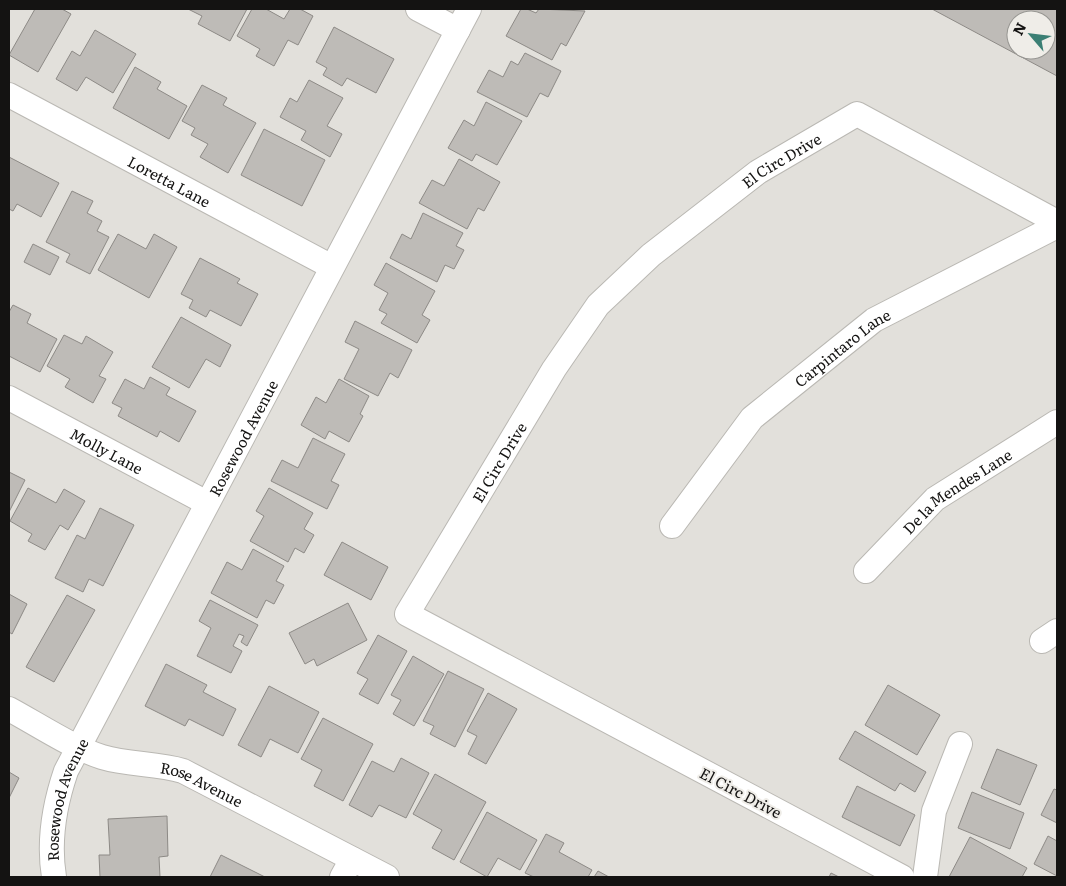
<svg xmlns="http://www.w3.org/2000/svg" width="1066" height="886" viewBox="0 0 1066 886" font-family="Literata,serif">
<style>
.building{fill:#bebbb7;stroke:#8d8a86;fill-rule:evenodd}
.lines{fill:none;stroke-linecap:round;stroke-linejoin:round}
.minor-casing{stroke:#bab8b3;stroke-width:26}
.minor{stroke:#fff;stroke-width:24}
.labels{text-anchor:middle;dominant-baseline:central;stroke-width:4;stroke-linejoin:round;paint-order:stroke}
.street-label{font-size:15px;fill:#141312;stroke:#efede8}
</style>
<rect width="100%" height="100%" fill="#e2e0db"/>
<!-- building -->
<path class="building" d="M35 9H62L71 14 38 72 9 55Z
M188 9H247L230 41 198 24 202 16Z
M252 9H266L284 19 290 9H300L313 16 298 45 288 40 274 66 256 56 260 49 237 36Z
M521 9H527L536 13 539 9 585 11 566 46 561 43 552 60 506 36Z
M932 9H1057V76ZM1016 20H1046V50H1016Z
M334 27 394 59 376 93 347 78 342 86 323 75 327 68 316 62Z
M95 30 136 54 113 93 86 77 77 91 56 79 72 51 80 56Z
M525 53 561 71 548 97 540 93 527 117 477 92 489 70 503 77 511 61 518 65Z
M135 67 161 82 157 89 187 106 169 139 113 108Z
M309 80 343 98 327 126 342 134 330 157 301 140 306 131 280 117 290 98 297 102Z
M202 85 227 98 223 105 256 123 228 173 200 157 208 144 191 135 195 128 182 121Z
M486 102 522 121 497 165 476 154 472 161 448 148 464 120 474 126Z
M264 129 325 160 302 206 241 175Z
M9 157 59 183 41 217 17 204 13 211 9 209Z
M459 159 500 182 484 211 478 208 467 229 419 203 432 180 444 186Z
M72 191 93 201 87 213 102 221 97 231 109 237 90 274 66 262 70 254 46 242Z
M423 213 463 233 456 246 464 250 454 269 445 265 437 282 390 258 402 234 411 239Z
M118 234 146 249 154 234 177 247 149 298 98 270Z
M33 244 59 257 50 275 24 262Z
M200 258 240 279 237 283 258 294 241 326 210 310 206 317 189 308 193 300 181 294Z
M386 263 435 291 422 315 430 320 417 343 381 323 387 314 379 310 388 293 374 285Z
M13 305 31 314 27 323 57 339 40 372 9 356V312Z
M181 317 231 345 220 367 206 359 189 388 152 367Z
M355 321 412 350 398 378 390 373 378 396 344 379 359 349 345 342Z
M64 335 82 344 86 336 113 352 99 376 106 379 93 403 65 387 70 379 47 366Z
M150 377 170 388 166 395 196 411 179 442 160 431 157 437 118 416 122 408 112 403 125 379 144 389Z
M339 379 369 396 360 414 363 416 349 442 329 431 325 439 301 425 316 397 326 403Z
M313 438 345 454 331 481 339 485 327 509 271 481 282 460 298 468Z
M9 472 25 480 9 512Z
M28 488 56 503 64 489 85 501 68 530 60 525 45 550 28 541 32 534 10 521Z
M269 488 313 513 304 529 314 535 304 553 295 548 288 562 250 541 264 516 256 511Z
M100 508 134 525 103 586 89 579 83 592 55 578 77 535 85 539Z
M342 542 388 567 371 600 324 575Z
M253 549 284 566 276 581 284 585 274 604 266 600 257 618 211 593 227 562 242 570Z
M9 594 27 604 12 634 9 632Z
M67 595 95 610 54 682 26 667Z
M210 600 258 625 247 646 241 642 244 636 239 634 233 646 242 651 231 673 197 656 211 628 199 621Z
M348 603 367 640 317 666 314 659 305 664 289 633Z
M378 635 407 651 378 704 359 694 368 679 357 673Z
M413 656 444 674 414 726 393 714 401 700 391 695Z
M166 664 207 685 203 692 236 709 223 736 189 719 185 726 145 706Z
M448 671 484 689 455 747 430 734 434 726 423 721Z
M888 685 940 715 917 755 865 725Z
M269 686 319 712 298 753 270 739 261 757 238 745Z
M488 693 517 709 486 764 468 754 477 736 467 731Z
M323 718 373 744 343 801 314 786 322 770 301 759Z
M855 731 926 772 915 792 900 783 895 791 839 759Z
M997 749 1037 765 1020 805 981 788Z
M401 758 429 773 406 818 379 805 372 817 349 805 372 761 394 772Z
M9 772 19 778 9 798Z
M435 774 486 802 454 860 432 848 442 830 413 814Z
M857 786 915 815 900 846 842 817Z
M1054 789 1057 790V823L1041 815Z
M972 792 1024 813 1010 849 958 828Z
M487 812 537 840 520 870 498 858 487 877 460 862Z
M167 816 168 856 159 857 160 877H100L99 855H110L108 819Z
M546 834 564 843 559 852 592 870 588 877H534L525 873Z
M1048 836 1057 841V876L1034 864Z
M970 837 1027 868 1022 877H949Z
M221 855 265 877H210Z
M598 871 609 877H594Z
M831 873 839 877H829Z"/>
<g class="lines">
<!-- minor casing -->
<g class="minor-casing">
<g id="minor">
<path d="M418 9 458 30"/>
<path id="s1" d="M9 95 332 267"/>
<path id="s2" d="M9 398 207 503"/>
<path id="s3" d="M672 526 752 418 874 320 1057 226"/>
<path id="s4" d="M866 571 935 499 1057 422"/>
<path d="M1042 641 1057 631"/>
<path id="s5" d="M9 709C37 724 73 748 102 757 128 765 157 763 183 771L387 877"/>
<path id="s6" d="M54 877C48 840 54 806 66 771L469 9"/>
<path d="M342 877 352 859"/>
<path id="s7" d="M902 877 407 614 554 369 598 305 651 255 758 172 857 114 1057 222"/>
<path d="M925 877 934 811 960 744"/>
</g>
</g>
<!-- minor -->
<use href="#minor" class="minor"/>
</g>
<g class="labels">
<!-- street labels -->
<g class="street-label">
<text stroke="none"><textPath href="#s7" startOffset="1158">El Circ Drive</textPath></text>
<text stroke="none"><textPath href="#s1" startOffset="182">Loretta Lane</textPath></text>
<text stroke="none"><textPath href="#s3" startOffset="249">Carpintaro Lane</textPath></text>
<text stroke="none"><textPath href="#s6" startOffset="485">Rosewood Avenue</textPath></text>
<text stroke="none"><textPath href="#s2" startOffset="111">Molly Lane</textPath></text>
<text stroke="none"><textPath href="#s7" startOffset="738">El Circ Drive</textPath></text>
<text stroke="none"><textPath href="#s4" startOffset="122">De la Mendes Lane</textPath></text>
<text stroke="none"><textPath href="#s5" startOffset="209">Rose Avenue</textPath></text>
<text transform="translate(741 792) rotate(28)">El Circ Drive</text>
<text stroke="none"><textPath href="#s6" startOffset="80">Rosewood Avenue</textPath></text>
</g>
</g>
<!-- border -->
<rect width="1066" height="886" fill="none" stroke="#141312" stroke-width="20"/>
<!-- north arrow -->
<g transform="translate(1031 35) rotate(298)"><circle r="24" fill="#efede8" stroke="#979692"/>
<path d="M0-4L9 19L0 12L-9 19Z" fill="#3b7f74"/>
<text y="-8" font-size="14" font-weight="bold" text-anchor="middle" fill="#141312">N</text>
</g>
</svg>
